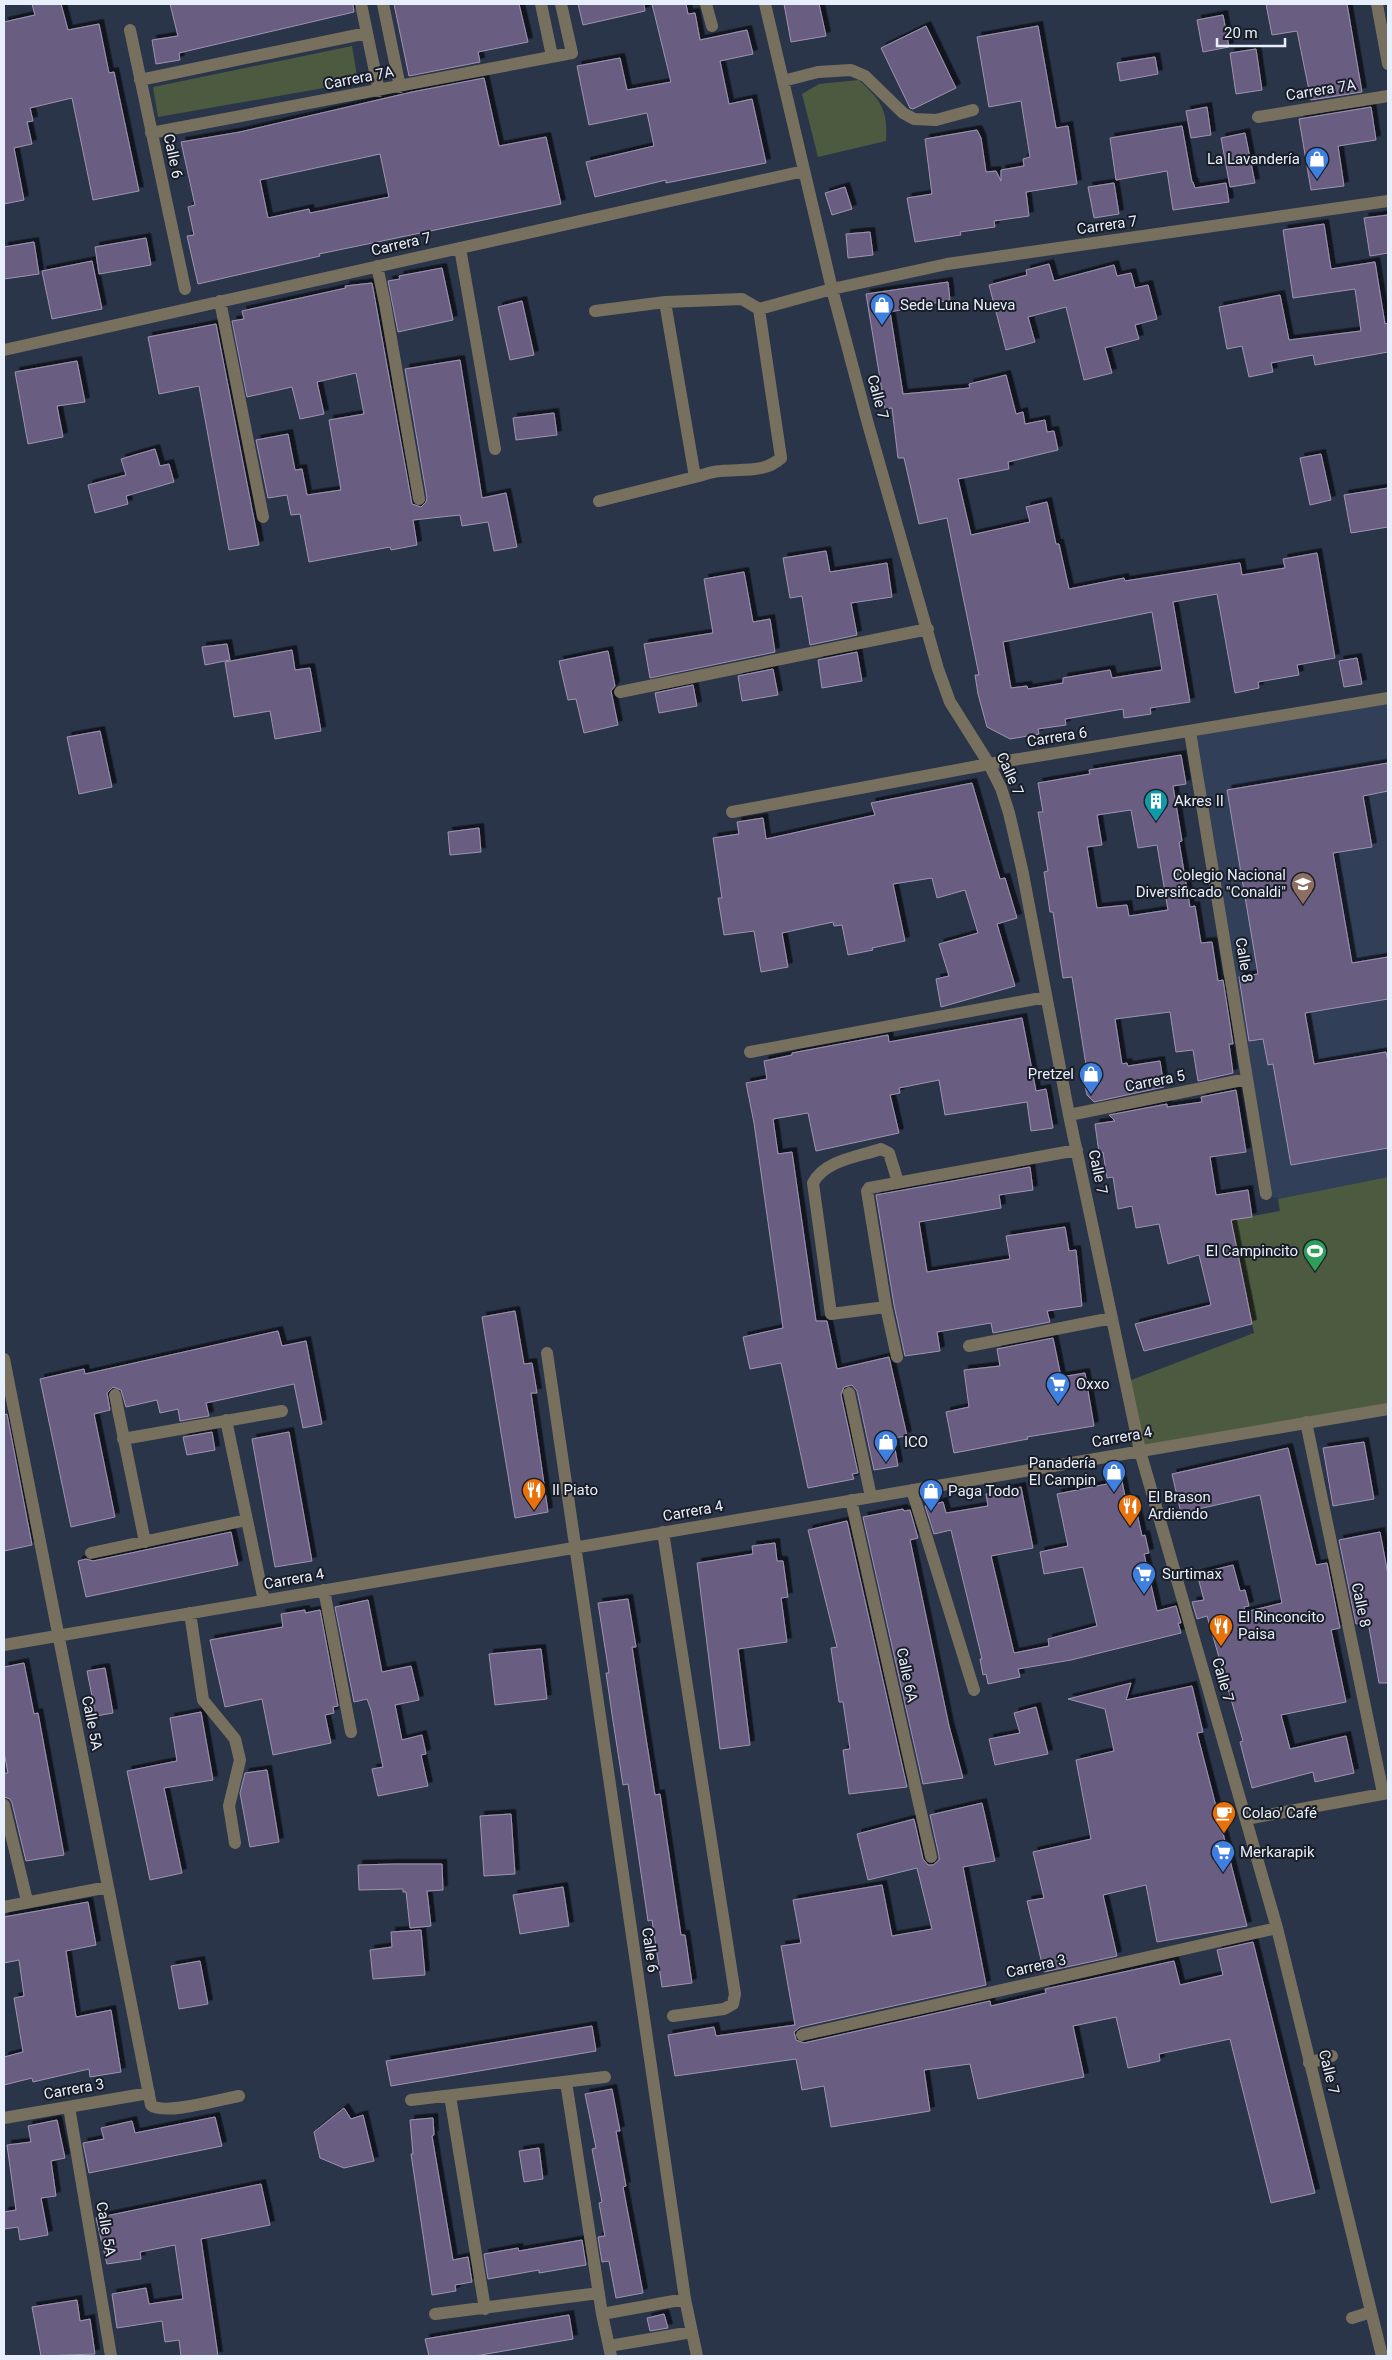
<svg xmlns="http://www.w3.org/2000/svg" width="1392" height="2360" viewBox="0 0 1392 2360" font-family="Roboto,sans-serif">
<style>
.built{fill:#323f59}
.green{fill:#4c5b3f}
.building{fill:#6a5d82;stroke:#9e94b0;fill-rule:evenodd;filter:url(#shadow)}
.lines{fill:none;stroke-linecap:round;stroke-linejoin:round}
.minor{stroke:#78705f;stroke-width:12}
.labels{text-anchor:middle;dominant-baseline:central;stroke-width:4;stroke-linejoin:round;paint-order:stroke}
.street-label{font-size:15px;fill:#e7eefc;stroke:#181d26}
.poi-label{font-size:15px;fill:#e7eefc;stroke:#181d26;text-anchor:start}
</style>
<defs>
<filter id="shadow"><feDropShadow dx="4.5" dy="-4.5" stdDeviation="0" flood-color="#0009"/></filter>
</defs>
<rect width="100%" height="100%" fill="#2a354a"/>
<!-- built -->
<path class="built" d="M1388 698V1177L1278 1199 1266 1194 1190 732Z"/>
<!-- green -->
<path class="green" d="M352 46 358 82 158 117 153 87Z
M859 80C881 101 888 109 886 141L818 157 802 94 819 84Z
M1388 1177V1409L1140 1451 1126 1382 1254 1333 1231 1220 1280 1211 1278 1199Z"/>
<!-- building -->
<path class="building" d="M32 4H61L68 30 99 24 109 73 114 72 139 191 93 200 72 98 30 108 33 121 27 122 32 144 14 148 24 200 4 204V22L35 15Z
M170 4H353L354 12 179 53 180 60 156 64 152 40 178 36Z
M394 4H519L528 42 478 52 480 62 409 76Z
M578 4H644L645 11 583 25Z
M652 4H686L688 14 695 13 700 40 747 30 753 54 720 61 729 104 752 99 766 163 666 183V180L595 197 586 162 654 146 647 113 589 125 577 66 620 58 627 90 671 82Z
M784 4H819L826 36 791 42Z
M1266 4H1347L1362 92 1311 100 1297 31 1272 35Z
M1223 15 1229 47 1203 52 1197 20Z
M926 26 956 88 913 109 910 108 881 48Z
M1038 26 1056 128 1068 126 1077 184 1026 192 1029 216 994 221 995 227 960 232 961 235 915 242 907 198 932 194 925 139 977 130 981 138 986 172 996 171 1001 181V170L1024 166 1023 159 1030 157 1021 101 989 107 977 37Z
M1256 49 1262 90 1236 94 1230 53Z
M1155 57 1158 74 1120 81 1117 63Z
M484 78 499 146 546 137 561 204 319 254 320 256 198 284 187 236 194 235 188 207 195 205 181 142 240 132 412 92ZM380 154 389 197 310 213 309 209 268 218 260 180Z
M1207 107 1211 135 1191 138 1186 111Z
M1371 107 1376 140 1338 146 1344 186 1311 190 1299 119Z
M1182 126 1192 182H1193L1195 188 1226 183 1229 202 1173 210 1167 171 1116 180 1110 138Z
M1245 133 1255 183 1230 187 1221 138Z
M1114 183 1119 214 1094 218 1088 187Z
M845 187 852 209 832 215 825 193Z
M1388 215V253L1370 256 1364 218Z
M1324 224 1331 269 1375 262 1385 324 1388 323V352L1315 365 1313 355 1271 363 1273 372 1249 377 1242 346 1227 349 1219 307 1280 295 1289 340 1361 331 1355 289 1293 298 1283 230Z
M870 232 873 255 848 258 846 234Z
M146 238 151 265 99 274 95 247Z
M34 242 39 274 4 279V247Z
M92 261 102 309 52 319 42 271Z
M1049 264 1054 281 1114 265 1117 276 1131 273 1135 288 1148 285 1157 319 1135 325 1139 339 1105 348 1112 373 1084 380 1066 307 1028 317 1035 342 1006 350 989 285 1027 275 1026 270Z
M442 268 453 320 398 332 388 281 400 279 399 276Z
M948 282 950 300 890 312 903 394 970 388 969 384 1006 375 1016 414 1023 412 1025 424 1045 420 1047 432 1054 431 1058 450 1008 462 1009 469 958 479 971 535 1030 522 1026 507 1047 502 1056 544H1059L1069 589 1124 578 1125 581 1240 563 1242 575 1285 568 1283 559 1317 553 1335 658 1297 665 1299 675 1258 682 1259 688 1235 693 1217 594 1173 602 1190 702 1150 708 1151 714 1124 718 1123 709 1065 719 1066 725 1038 729 1039 734 1010 739 987 727 978 694 975 675H979L947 518 919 524 904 458H898L892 408 885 409 866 294ZM1152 612 1162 670 1112 678 1110 670 1063 678V683L1028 689 1027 686 1011 688 1003 642Z
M372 283 412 504 421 507 426 502 427 498 405 369 460 360 482 498 506 493 517 547 494 551 488 522 462 526 460 515 413 520 417 545 391 550 390 547 309 562 300 514 291 515 287 495 268 498 256 440 288 434 295 470 302 469 307 495 341 490 329 420 364 414 356 373 317 382 324 414 300 419 292 387 247 397 232 321 244 319 242 311 346 288 345 286Z
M522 301 534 355 510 360 498 307Z
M216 324 259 545 229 550 199 386 159 394 148 337Z
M77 361 85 402 57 406 63 437 28 444 15 372Z
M554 413 557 435 516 440 513 418Z
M155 449 160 466 169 464 174 482 126 496 128 504 95 513 88 485 126 475 121 459Z
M1321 454 1331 500 1310 505 1300 458Z
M1388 488V527L1351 533 1344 495Z
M826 551 830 572 887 563 892 597 851 603 857 635 810 645 802 596 790 598 783 558Z
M744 572 753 622 770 619 775 652 650 678 644 644 713 633 704 579Z
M227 644 230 660 205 665 202 647Z
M292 650 295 670 310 668 321 731 275 739 270 711 234 717 225 662Z
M608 651 615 686 611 691 618 725 584 733 576 699 568 700 559 661Z
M857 652 862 681 822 688 818 660Z
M1357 658 1362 684 1344 687 1339 661Z
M773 669 778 695 742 701 738 676Z
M693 685 697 706 659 713 655 693Z
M100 731 112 787 79 794 67 737Z
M1181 755 1186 784 1173 786 1182 841 1179 842 1190 907 1195 906 1201 943 1212 942 1218 981 1223 980 1233 1044H1229L1233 1073 1198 1081 1193 1050 1176 1052 1170 1012 1115 1019 1122 1064 1127 1063 1128 1066 1160 1061 1164 1087 1094 1102 1087 1095 1082 1072 1087 1071 1072 977 1063 978 1053 912H1050L1044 872 1048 871 1038 812H1043L1038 783 1090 774 1089 770ZM1131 810 1138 848 1157 845 1168 910 1129 916 1127 905 1097 908 1087 847 1102 845 1097 815Z
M1388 763V791L1363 796 1372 847 1333 853 1352 963 1388 957V999L1305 1013 1314 1064 1386 1052 1388 1062V1148L1291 1165 1273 1064 1268 1065 1263 1039 1249 1041 1239 977 1258 974 1227 790Z
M972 783 1000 879 1005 878 1017 918 997 924 1015 986 941 1007 936 979 949 976 939 944 978 933 965 890 937 898 932 878 893 884 905 941 872 948 873 950 848 955 842 925 834 926 833 922 782 933 788 967 761 972 754 931 724 935 718 898H722L713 838 739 834 737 822 763 818 766 839 875 815 871 803Z
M479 828 481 852 450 855 448 832Z
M1022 1018 1036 1091 1046 1089 1053 1128 1031 1131 1027 1102 945 1115 939 1080 899 1088 900 1093 890 1095 899 1133 816 1151 808 1113 773 1119 778 1154 792 1152 816 1321H827L837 1369 889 1357 907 1436 893 1438 898 1466 874 1470 857 1391 852 1385 844 1387 841 1395 858 1473 852 1474 854 1479 808 1488 781 1363 750 1369 743 1337 783 1328 754 1123 746 1083 767 1079 764 1061 792 1055V1053L888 1035 889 1042Z
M1236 1090 1246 1152 1210 1157 1216 1195 1248 1190 1252 1217 1231 1220 1252 1324 1144 1351 1135 1324 1211 1305 1199 1255 1168 1264 1159 1224 1136 1228 1132 1206 1118 1209 1113 1177 1107 1178 1103 1152 1099 1153 1095 1124 1115 1121 1109 1115 1167 1104V1107L1202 1102 1201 1097Z
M1030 1167 1033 1190 999 1195 1001 1208 919 1222 927 1272 1010 1259 1006 1236 1065 1227 1069 1251 1076 1250 1082 1306 1047 1311 1050 1322 993 1333 991 1323 937 1332 940 1351 905 1356 894 1305 876 1195Z
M515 1311 524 1364 532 1363 537 1393H531L548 1512 515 1518 482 1317Z
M278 1331 282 1346 306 1341 322 1424 303 1428 294 1384 206 1403 209 1416 180 1421 178 1409 160 1413 157 1400 126 1407 121 1390 113 1387 107 1393 110 1410 94 1414 115 1517 71 1527 40 1379 84 1369 85 1374Z
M1053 1338 1061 1377 1085 1373 1094 1426 1027 1437 1028 1439 954 1453 946 1412 969 1407 964 1370 1000 1366 997 1349Z
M7 1414 32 1545 4 1551V1415Z
M212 1432 215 1450 187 1455 183 1437Z
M289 1432 312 1561 275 1567 252 1439Z
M1364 1442 1374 1499 1333 1506 1323 1448Z
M1288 1448 1316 1565 1327 1563 1340 1628 1331 1630 1346 1702 1281 1715 1290 1749 1346 1736 1354 1773 1315 1782 1313 1772 1252 1788 1240 1742 1243 1741 1210 1626 1207 1616 1197 1619 1192 1602 1204 1600 1197 1574 1233 1565 1240 1591 1245 1590 1249 1606 1244 1607 1245 1612 1282 1603 1260 1495 1181 1513 1172 1474Z
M1122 1481 1126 1502 1134 1500 1142 1536 1145 1535 1149 1553 1144 1554 1157 1611 1176 1606 1181 1623H1178L1181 1633 1071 1660 1018 1669 1020 1677 988 1684 986 1674 983 1675 980 1659H982L951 1530 934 1534 925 1506 943 1502 946 1513 988 1506 986 1494 1021 1487 1033 1548 991 1556 1014 1653 1049 1646 1048 1639 1097 1626 1083 1567 1044 1574 1040 1552 1068 1546 1057 1494Z
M903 1509 904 1511 910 1510 918 1538 910 1540 949 1726 963 1778 923 1784 863 1517Z
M847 1521 907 1787 849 1794 843 1750 850 1749 843 1702H839L831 1648 837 1647 808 1530Z
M231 1532 238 1565 86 1597 78 1561 86 1559 93 1561Z
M1380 1532 1388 1575V1683H1379L1368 1622 1356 1624 1339 1540Z
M775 1543 777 1561H783L788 1597 781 1598 787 1642 738 1649 750 1745 720 1749 697 1563 753 1554 752 1546Z
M628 1599 636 1647H632L645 1732 655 1795 660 1794 681 1935H685L692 1983 662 1987 652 1920 648 1921 628 1784 623 1785 613 1721 606 1673H609L598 1603Z
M368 1600 382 1672 411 1666 419 1700 395 1705 402 1740 422 1735 426 1754 421 1755 428 1786 378 1796 372 1769 383 1767 371 1710 367 1699 354 1702 335 1607Z
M305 1610V1613L320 1610 338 1706 333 1707 334 1713 325 1715 331 1743 273 1755 262 1699 225 1707 210 1640 283 1627 281 1614Z
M541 1649 547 1699 495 1705 489 1654Z
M24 1663 34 1714 38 1713 64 1855 26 1861 12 1803 10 1799 4 1797V1773H8L4 1752V1667Z
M105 1668 113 1713 96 1716 87 1671Z
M1131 1683 1126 1700 1192 1686 1203 1732 1197 1733 1247 1926 1157 1942 1146 1885 1103 1895 1117 1956 1044 1972 1027 1901 1044 1898 1033 1852 1091 1839 1076 1760 1114 1751 1105 1709 1068 1699Z
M1036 1707 1048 1754 995 1765 989 1739 1020 1733 1014 1713Z
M201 1712 213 1780 164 1788 182 1873 150 1880 127 1771 177 1761 170 1718Z
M267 1770 279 1842 250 1847 240 1793 245 1773Z
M982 1803 995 1861 963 1867 986 1985 800 2027 794 2032 796 2040 804 2043 990 2001 991 2006 1046 1993 1045 1989 1174 1961 1180 1985 1223 1975 1217 1950 1253 1942 1315 2193 1271 2203 1230 2039 1159 2054 1160 2061 1128 2068 1116 2017 1073 2026 1084 2077 978 2099 970 2064 924 2070 930 2111 831 2127 824 2086 802 2090 796 2059 675 2076 668 2035 714 2027 716 2036 795 2025 781 1946 801 1943 793 1900 882 1885 892 1936 932 1929 917 1868 868 1880 857 1834 914 1819 923 1859 928 1865H933L939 1860V1856L930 1815Z
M511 1814 515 1874 484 1876 480 1816Z
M395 1864H442L443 1890 427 1891 431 1926 410 1928 406 1892H403V1889L359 1890 358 1865Z
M563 1887 569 1926 520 1934 513 1895Z
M88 1902 96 1945 66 1951 76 2017 111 2010 121 2072 90 2077 89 2069 33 2082 32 2078 4 2085V2057L23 2052 14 1998 24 1996 19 1960 4 1963V1917Z
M421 1930 425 1975 373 1979 370 1950 392 1947 391 1932Z
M200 1961 208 2004 179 2009 171 1966Z
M592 2026 596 2051 391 2086 386 2061Z
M612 2089 620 2131H616L626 2186 623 2187 643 2293 616 2298 609 2261 602 2262 598 2237 605 2236 599 2203 602 2202 592 2149 596 2148 585 2094Z
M344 2108 351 2119 363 2115 374 2161 344 2168 320 2158 314 2132Z
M215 2117 222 2146 89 2173 83 2143 104 2139 101 2128 132 2121 135 2133Z
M433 2118 434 2135 432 2136 453 2260 468 2257 472 2282 455 2285 456 2291 432 2295 411 2154H413L410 2120Z
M57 2120 65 2158 51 2161 56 2196 41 2198 48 2235 20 2240 18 2227 4 2229V2212L16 2210 7 2145 31 2142 28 2126Z
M539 2148 543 2179 524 2182 519 2151Z
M261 2184 270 2225 201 2239 218 2356H181L179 2340 165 2342 162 2321 117 2328 112 2294 146 2288 149 2304 183 2299 175 2245 140 2252 141 2259 107 2264 96 2218Z
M582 2240 586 2265 539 2273V2270L488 2279 484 2254 518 2248 519 2251Z
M77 2300 80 2321 90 2319 95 2354 41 2356 32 2307Z
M664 2314 668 2328 650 2331 647 2318Z
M569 2315 573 2339 475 2356H429L425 2339Z"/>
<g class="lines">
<!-- minor -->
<path class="minor" d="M361 4 379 91
M383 4 400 87
M541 4 552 56
M706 4 712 26
M765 4 832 289 868 424 938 669 950 702 989 764 1001 788 1009 813 1022 869 1069 1115 1140 1451 1277 1928 1382 2356
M1377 4 1388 64
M130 30 185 289
M140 80 367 33
M783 81 818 72 851 70 865 76 903 113 914 119 936 120 973 110
M1258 117 1388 96
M151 133 572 53 561 4
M460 248 495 449
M377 266 385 304 419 499
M220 301 263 517
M759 309 832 289 947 264 1388 201
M595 311 665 302 742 299 759 309 781 458C765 473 742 469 721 471 713 471 703 475 695 477L665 302
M4 350 804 171
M599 501 695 477
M620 692 928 629
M1190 732 1266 1194
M732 812 989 764 1388 698
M750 1052 1046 997
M1069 1115 1247 1079
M886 1307 831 1314 813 1183C825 1160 858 1157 881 1149L889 1153 898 1182
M969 1346 1112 1318
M547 1353 685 2299 697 2356
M897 1357 886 1307 867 1191 869 1188 1077 1150
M4 1359 151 2105C163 2116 222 2099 239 2096
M849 1393 871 1497
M115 1395 145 1542
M226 1420 264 1601
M1306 1422 1383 1793
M123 1439 282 1411
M912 1490 974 1690
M851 1500 931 1857
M663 1532 735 1994 733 2004 724 2009 673 2016
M91 1553 247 1520
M324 1590 351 1732
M190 1613 203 1700 235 1739 240 1760 229 1806 235 1843
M4 1645 1388 1409
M4 1805 27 1901
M1246 1819 1388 1793
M4 1907 108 1887
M802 2035 1277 1928
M1309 2063 1332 2056
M566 2082 602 2314 611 2356
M450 2096 485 2309
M411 2100 605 2077
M69 2107 111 2356
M4 2118 149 2093
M435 2314 599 2293
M602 2314 685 2299
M1352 2318 1371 2312
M609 2346 692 2332"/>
</g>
<!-- icons -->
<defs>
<g id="shop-pin" transform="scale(1.25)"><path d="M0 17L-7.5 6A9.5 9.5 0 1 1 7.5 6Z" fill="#3f7fe0" stroke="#181d26"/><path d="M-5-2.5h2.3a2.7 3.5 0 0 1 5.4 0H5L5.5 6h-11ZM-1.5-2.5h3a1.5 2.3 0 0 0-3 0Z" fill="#fff"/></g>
<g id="building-pin" transform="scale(1.25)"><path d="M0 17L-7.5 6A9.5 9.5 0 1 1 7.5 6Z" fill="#0f9aa8" stroke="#181d26"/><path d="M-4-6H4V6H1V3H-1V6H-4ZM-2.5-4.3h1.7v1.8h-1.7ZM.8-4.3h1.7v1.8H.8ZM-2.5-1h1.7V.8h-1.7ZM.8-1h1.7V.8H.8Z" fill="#fff"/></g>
<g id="school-pin" transform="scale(1.25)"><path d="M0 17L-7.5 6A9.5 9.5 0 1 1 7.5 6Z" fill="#8d6e63" stroke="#181d26"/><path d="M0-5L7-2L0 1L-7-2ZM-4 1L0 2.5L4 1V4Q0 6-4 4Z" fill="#fff"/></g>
<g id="stadium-pin" transform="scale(1.25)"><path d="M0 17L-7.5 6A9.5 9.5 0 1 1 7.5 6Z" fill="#2e9e5b" stroke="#181d26"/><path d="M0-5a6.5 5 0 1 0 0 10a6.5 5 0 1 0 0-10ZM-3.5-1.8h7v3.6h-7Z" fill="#fff"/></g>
<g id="supermarket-pin" transform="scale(1.25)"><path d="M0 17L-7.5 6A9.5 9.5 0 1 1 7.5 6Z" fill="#3f7fe0" stroke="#181d26"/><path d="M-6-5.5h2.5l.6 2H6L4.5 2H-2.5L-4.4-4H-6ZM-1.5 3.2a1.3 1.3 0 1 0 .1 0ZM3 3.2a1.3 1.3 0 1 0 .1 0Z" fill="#fff"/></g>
<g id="restaurant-pin" transform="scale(1.25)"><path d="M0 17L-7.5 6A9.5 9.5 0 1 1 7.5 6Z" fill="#e8710a" stroke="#181d26"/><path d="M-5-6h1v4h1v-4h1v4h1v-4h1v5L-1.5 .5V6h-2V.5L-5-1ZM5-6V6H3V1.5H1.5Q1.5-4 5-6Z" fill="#fff"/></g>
<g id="cafe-pin" transform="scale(1.25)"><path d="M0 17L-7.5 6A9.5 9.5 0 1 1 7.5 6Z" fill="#e8710a" stroke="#181d26"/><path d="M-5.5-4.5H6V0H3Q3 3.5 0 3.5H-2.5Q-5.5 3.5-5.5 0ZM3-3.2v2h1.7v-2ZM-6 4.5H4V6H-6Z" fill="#fff"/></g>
</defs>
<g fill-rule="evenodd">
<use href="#shop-pin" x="1317" y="159"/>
<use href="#shop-pin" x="882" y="305"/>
<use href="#building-pin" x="1156" y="801"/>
<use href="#school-pin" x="1303" y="884"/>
<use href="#shop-pin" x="1091" y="1074"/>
<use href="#stadium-pin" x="1315" y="1251"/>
<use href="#supermarket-pin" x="1058" y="1384"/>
<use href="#shop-pin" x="886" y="1442"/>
<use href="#shop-pin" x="1114" y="1472"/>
<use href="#restaurant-pin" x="534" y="1490"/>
<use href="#shop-pin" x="931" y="1491"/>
<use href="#restaurant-pin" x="1130" y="1506"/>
<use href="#supermarket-pin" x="1144" y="1574"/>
<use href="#restaurant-pin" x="1221" y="1626"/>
<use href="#cafe-pin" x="1224" y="1813"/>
<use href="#supermarket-pin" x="1223" y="1852"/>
</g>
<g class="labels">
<!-- street labels -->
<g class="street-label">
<text transform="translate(359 78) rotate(-11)">Carrera 7A</text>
<text transform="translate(1321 90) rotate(-9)">Carrera 7A</text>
<text transform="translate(173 156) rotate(78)">Calle 6</text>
<text transform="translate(1107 225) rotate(-8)">Carrera 7</text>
<text transform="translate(401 244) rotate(-13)">Carrera 7</text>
<text transform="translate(878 397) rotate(75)">Calle 7</text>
<text transform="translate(1057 737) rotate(-9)">Carrera 6</text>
<text transform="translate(1010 774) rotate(66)">Calle 7</text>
<text transform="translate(1244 960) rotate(81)">Calle 8</text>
<text transform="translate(1155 1081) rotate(-11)">Carrera 5</text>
<text transform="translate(1098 1172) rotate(78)">Calle 7</text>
<text transform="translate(1122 1437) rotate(-10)">Carrera 4</text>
<text transform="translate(693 1511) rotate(-10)">Carrera 4</text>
<text transform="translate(294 1579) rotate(-10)">Carrera 4</text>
<text transform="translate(1361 1605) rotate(78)">Calle 8</text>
<text transform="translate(907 1675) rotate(78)">Calle 6A</text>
<text transform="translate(1223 1680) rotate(74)">Calle 7</text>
<text transform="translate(92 1723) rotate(79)">Calle 5A</text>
<text transform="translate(650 1950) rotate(82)">Calle 6</text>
<text transform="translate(1036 1966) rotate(-13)">Carrera 3</text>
<text transform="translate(1329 2072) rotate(76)">Calle 7</text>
<text transform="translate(74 2089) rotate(-10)">Carrera 3</text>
<text transform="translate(106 2229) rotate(80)">Calle 5A</text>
</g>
<!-- poi labels -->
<g class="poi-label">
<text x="1300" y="159" text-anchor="end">La Lavandería</text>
<text x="900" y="305">Sede Luna Nueva</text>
<text x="1174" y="801">Akres II</text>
<text x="1286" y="875" text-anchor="end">Colegio Nacional<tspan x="1286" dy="17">Diversificado "Conaldi"</tspan></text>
<text x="1074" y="1074" text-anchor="end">Pretzel</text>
<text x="1298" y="1251" text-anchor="end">El Campincito</text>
<text x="1076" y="1384">Oxxo</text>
<text x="904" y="1442">ICO</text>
<text x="1096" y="1463" text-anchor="end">Panadería<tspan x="1096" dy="17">El Campin</tspan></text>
<text x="552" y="1490">Il Piato</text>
<text x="948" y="1491">Paga Todo</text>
<text x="1148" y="1497">El Brason<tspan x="1148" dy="17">Ardiendo</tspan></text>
<text x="1162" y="1574">Surtimax</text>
<text x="1238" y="1617">El Rinconcito<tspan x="1238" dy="17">Paisa</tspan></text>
<text x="1242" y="1813">Colao' Café</text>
<text x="1240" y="1852">Merkarapik</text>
</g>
</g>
<!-- border -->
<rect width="1392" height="2360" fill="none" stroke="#e7eefc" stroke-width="10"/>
<!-- scale -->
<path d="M1217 38v8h68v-8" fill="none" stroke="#e7eefc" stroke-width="2.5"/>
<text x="1224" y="38" font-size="15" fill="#e7eefc" stroke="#181d26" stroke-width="4" paint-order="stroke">20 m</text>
</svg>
